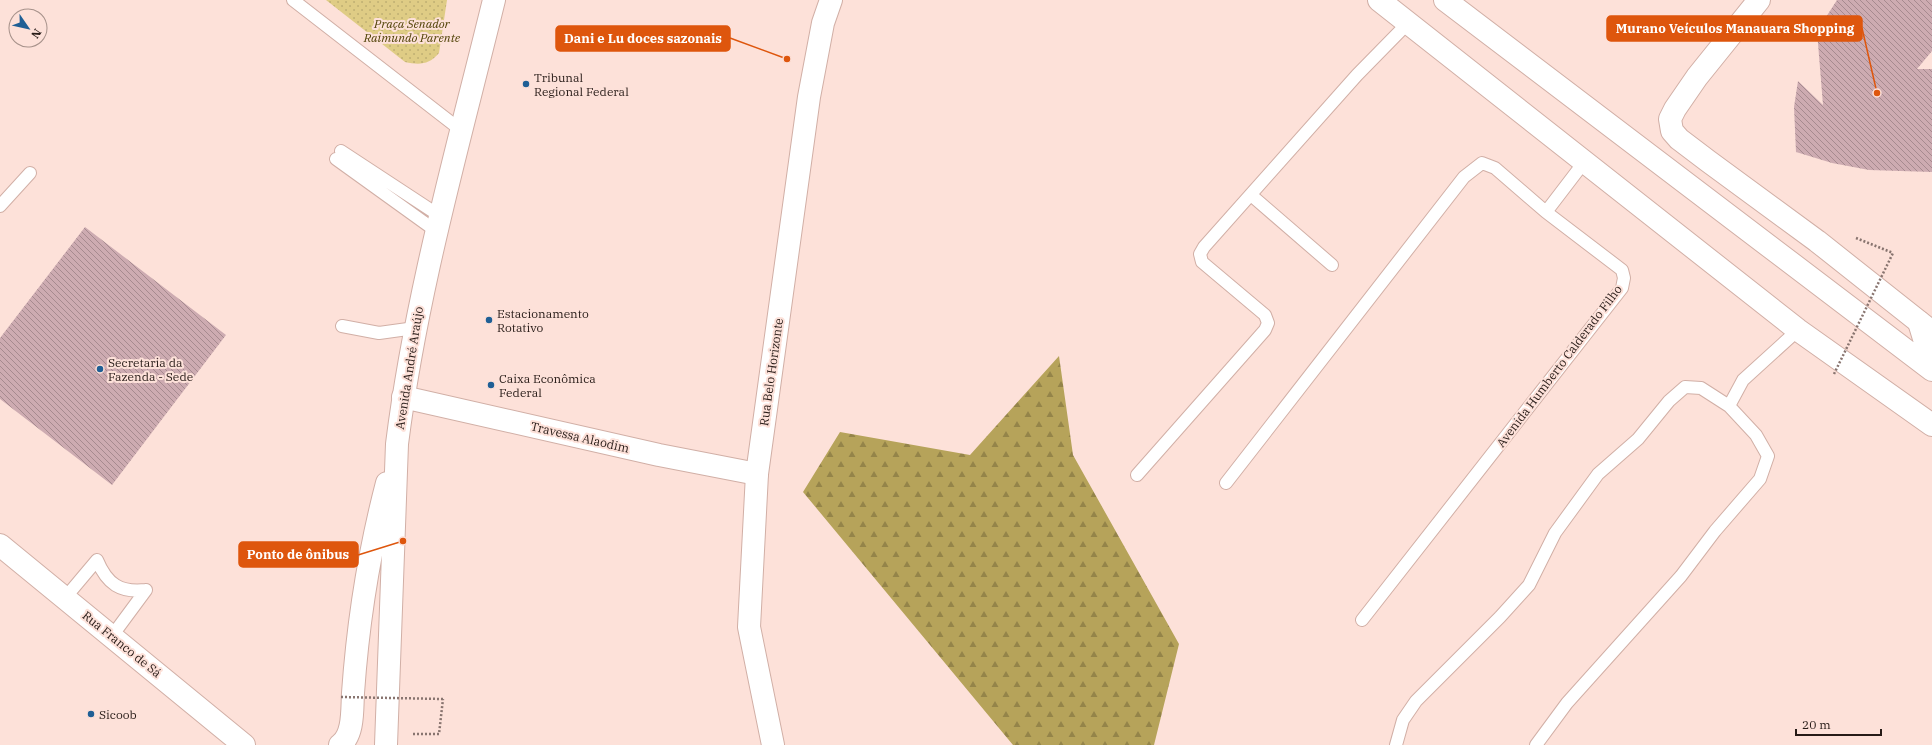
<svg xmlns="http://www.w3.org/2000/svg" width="1932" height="745" viewBox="0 0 1932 745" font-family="'IBM Plex Serif',serif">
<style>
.forest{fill:url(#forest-firs)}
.park{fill:url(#park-dots)}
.building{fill:url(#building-back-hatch)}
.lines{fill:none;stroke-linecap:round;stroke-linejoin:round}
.service-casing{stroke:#d1afa6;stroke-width:14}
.minor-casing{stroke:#d1afa6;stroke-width:24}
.tertiary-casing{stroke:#d1afa6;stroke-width:24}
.secondary-casing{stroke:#d1afa6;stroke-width:24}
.path{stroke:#88746f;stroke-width:2.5;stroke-dasharray:2 2;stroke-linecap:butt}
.service{stroke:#fff;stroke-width:12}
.minor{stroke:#fff;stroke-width:22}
.tertiary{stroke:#fff;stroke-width:22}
.secondary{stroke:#fff;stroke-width:22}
.path-bridge{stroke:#88746f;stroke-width:2.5;stroke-dasharray:2 2;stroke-linecap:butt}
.poi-dot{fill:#1f5f95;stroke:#fde1d9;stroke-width:1.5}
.labels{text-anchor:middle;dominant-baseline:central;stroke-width:4;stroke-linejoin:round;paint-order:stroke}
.park-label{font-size:12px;font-style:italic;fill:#514307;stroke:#fde1d9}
.poi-label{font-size:12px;fill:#271b17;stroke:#fde1d9;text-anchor:start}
.street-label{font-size:12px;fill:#271b17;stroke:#fde1d9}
.leader{fill:none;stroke:#de560d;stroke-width:1.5}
.callout-dot{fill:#de560d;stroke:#fde1d9;stroke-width:1.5}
.callout{fill:#de560d;stroke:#de560d;stroke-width:1.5}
.callout-label{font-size:13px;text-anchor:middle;font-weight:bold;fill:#fff}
</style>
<defs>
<pattern id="forest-firs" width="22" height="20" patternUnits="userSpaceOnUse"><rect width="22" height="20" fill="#b6a35a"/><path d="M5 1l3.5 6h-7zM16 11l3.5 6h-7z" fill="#948449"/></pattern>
<pattern id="park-dots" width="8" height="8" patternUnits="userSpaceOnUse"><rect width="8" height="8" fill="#dfcc85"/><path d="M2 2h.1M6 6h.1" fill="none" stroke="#bfaf72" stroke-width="1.8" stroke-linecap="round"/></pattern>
<pattern id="building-back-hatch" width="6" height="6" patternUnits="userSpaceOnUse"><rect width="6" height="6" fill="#cdabb1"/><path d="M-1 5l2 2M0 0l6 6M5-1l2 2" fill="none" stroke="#a68a8f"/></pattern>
</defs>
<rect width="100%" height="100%" fill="#fde1d9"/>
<!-- forest -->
<path class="forest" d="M1059 356 1073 455 1179 644 1154 745H1013L803 492 840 432 970 455Z"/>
<!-- park -->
<path class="park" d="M326 0H447L439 53C429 65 419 65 405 62Z"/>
<!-- building -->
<path class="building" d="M1837 0H1932V51L1917 69H1932V172L1869 170 1832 163 1796 152 1794 107 1798 81 1823 105 1817 31Z
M85 227 226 335 112 485 0 399V338Z"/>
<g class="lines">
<!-- service casing -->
<g class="service-casing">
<path id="service" d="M293 0 462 131
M341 151 440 216
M336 159 436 231
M1251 195 1332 265
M0 206 30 173
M1546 212 1585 161
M342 326 379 333 415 328
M1729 406 1743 380 1798 330
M1137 475 1265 330 1268 323 1265 315 1202 262 1200 254 1204 247 1357 75 1408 23
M1226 483 1464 177 1482 163 1495 168 1546 212 1622 270 1624 278 1622 288 1362 620
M65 598 97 560C107 584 120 593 146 590
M112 636 146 590
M1396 745 1403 720 1416 701 1500 617 1529 585 1555 533 1598 474 1638 439 1669 401 1685 387 1701 388 1729 406 1756 435 1768 456 1760 479 1715 531 1681 576 1567 703 1536 745"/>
</g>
<!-- minor casing -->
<g class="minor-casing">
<path id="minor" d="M1759 0 1697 77 1675 109 1670 119 1672 131 1679 139 1708 161 1817 241 1932 332
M403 397 659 455 757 474"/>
</g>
<!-- tertiary casing -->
<g class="tertiary-casing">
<path id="tertiary" d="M773 745 749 627 757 474 809 97 823 23 831 0"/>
</g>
<!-- secondary casing -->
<g class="secondary-casing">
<path id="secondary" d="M1379 0 1798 330 1932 425
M1445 0 1932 370
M1919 322 1932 365
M0 545 244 745
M340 745C354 735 352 709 353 693 358 622 369 552 387 483
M386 745 397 444C416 293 458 147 494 0"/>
</g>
<!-- path -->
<path class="path" d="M1856 238 1893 253
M413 734H439L443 699"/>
<!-- service -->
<use href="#service" class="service"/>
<!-- minor -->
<use href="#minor" class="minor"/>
<!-- tertiary -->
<use href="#tertiary" class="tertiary"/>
<!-- secondary -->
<use href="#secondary" class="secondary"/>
<!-- path-bridge -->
<path class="path-bridge" d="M1834 374 1893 253
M341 697 443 699"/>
</g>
<!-- markers -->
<g class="poi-dot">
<circle cx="526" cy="84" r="4"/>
<circle cx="489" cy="320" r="4"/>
<circle cx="100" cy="369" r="4"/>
<circle cx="491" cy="385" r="4"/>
<circle cx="91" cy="714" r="4"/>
</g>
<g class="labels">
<!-- park labels -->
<g class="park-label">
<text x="412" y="23">Praça Senador<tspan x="412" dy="14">Raimundo Parente</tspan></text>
</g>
<!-- poi labels -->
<g class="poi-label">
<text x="534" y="77">Tribunal<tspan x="534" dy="14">Regional Federal</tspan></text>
<text x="497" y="313">Estacionamento<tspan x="497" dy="14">Rotativo</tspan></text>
<text x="108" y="362">Secretaria da<tspan x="108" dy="14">Fazenda - Sede</tspan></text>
<text x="499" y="378">Caixa Econômica<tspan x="499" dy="14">Federal</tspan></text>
<text x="99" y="714">Sicoob</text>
</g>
<!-- street labels -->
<g class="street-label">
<text transform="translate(1559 366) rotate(-53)">Avenida Humberto Calderado Filho</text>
<text transform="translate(409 368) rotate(-81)">Avenida André Araújo</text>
<text transform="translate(771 372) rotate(-82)">Rua Belo Horizonte</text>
<text transform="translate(580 437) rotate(13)">Travessa Alaodim</text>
<text transform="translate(122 644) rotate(39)">Rua Franco de Sá</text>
</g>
</g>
<!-- callouts -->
<path class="leader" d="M1877 93L1862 28M787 59L730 38M403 541L358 555"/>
<g class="callout-dot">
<circle cx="1877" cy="93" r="4"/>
<circle cx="787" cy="59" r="4"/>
<circle cx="403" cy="541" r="4"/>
</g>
<g class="callout">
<rect x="1607" y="16" width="255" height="25" rx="4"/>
<rect x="556" y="26" width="174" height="25" rx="4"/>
<rect x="239" y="542" width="119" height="25" rx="4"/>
</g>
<g class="callout-label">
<text x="1735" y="33">Murano Veículos Manauara Shopping</text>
<text x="643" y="43">Dani e Lu doces sazonais</text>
<text x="298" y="559">Ponto de ônibus</text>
</g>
<!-- north arrow -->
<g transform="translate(28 28) rotate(124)"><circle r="19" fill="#fde1d9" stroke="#a7928b"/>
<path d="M0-3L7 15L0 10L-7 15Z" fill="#1f5f95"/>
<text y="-6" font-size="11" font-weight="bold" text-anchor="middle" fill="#271b17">N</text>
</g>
<!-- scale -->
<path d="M1796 729v6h85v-6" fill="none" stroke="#271b17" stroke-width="2"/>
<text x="1802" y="729" font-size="12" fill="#271b17" stroke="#fde1d9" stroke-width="3" paint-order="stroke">20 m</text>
</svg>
